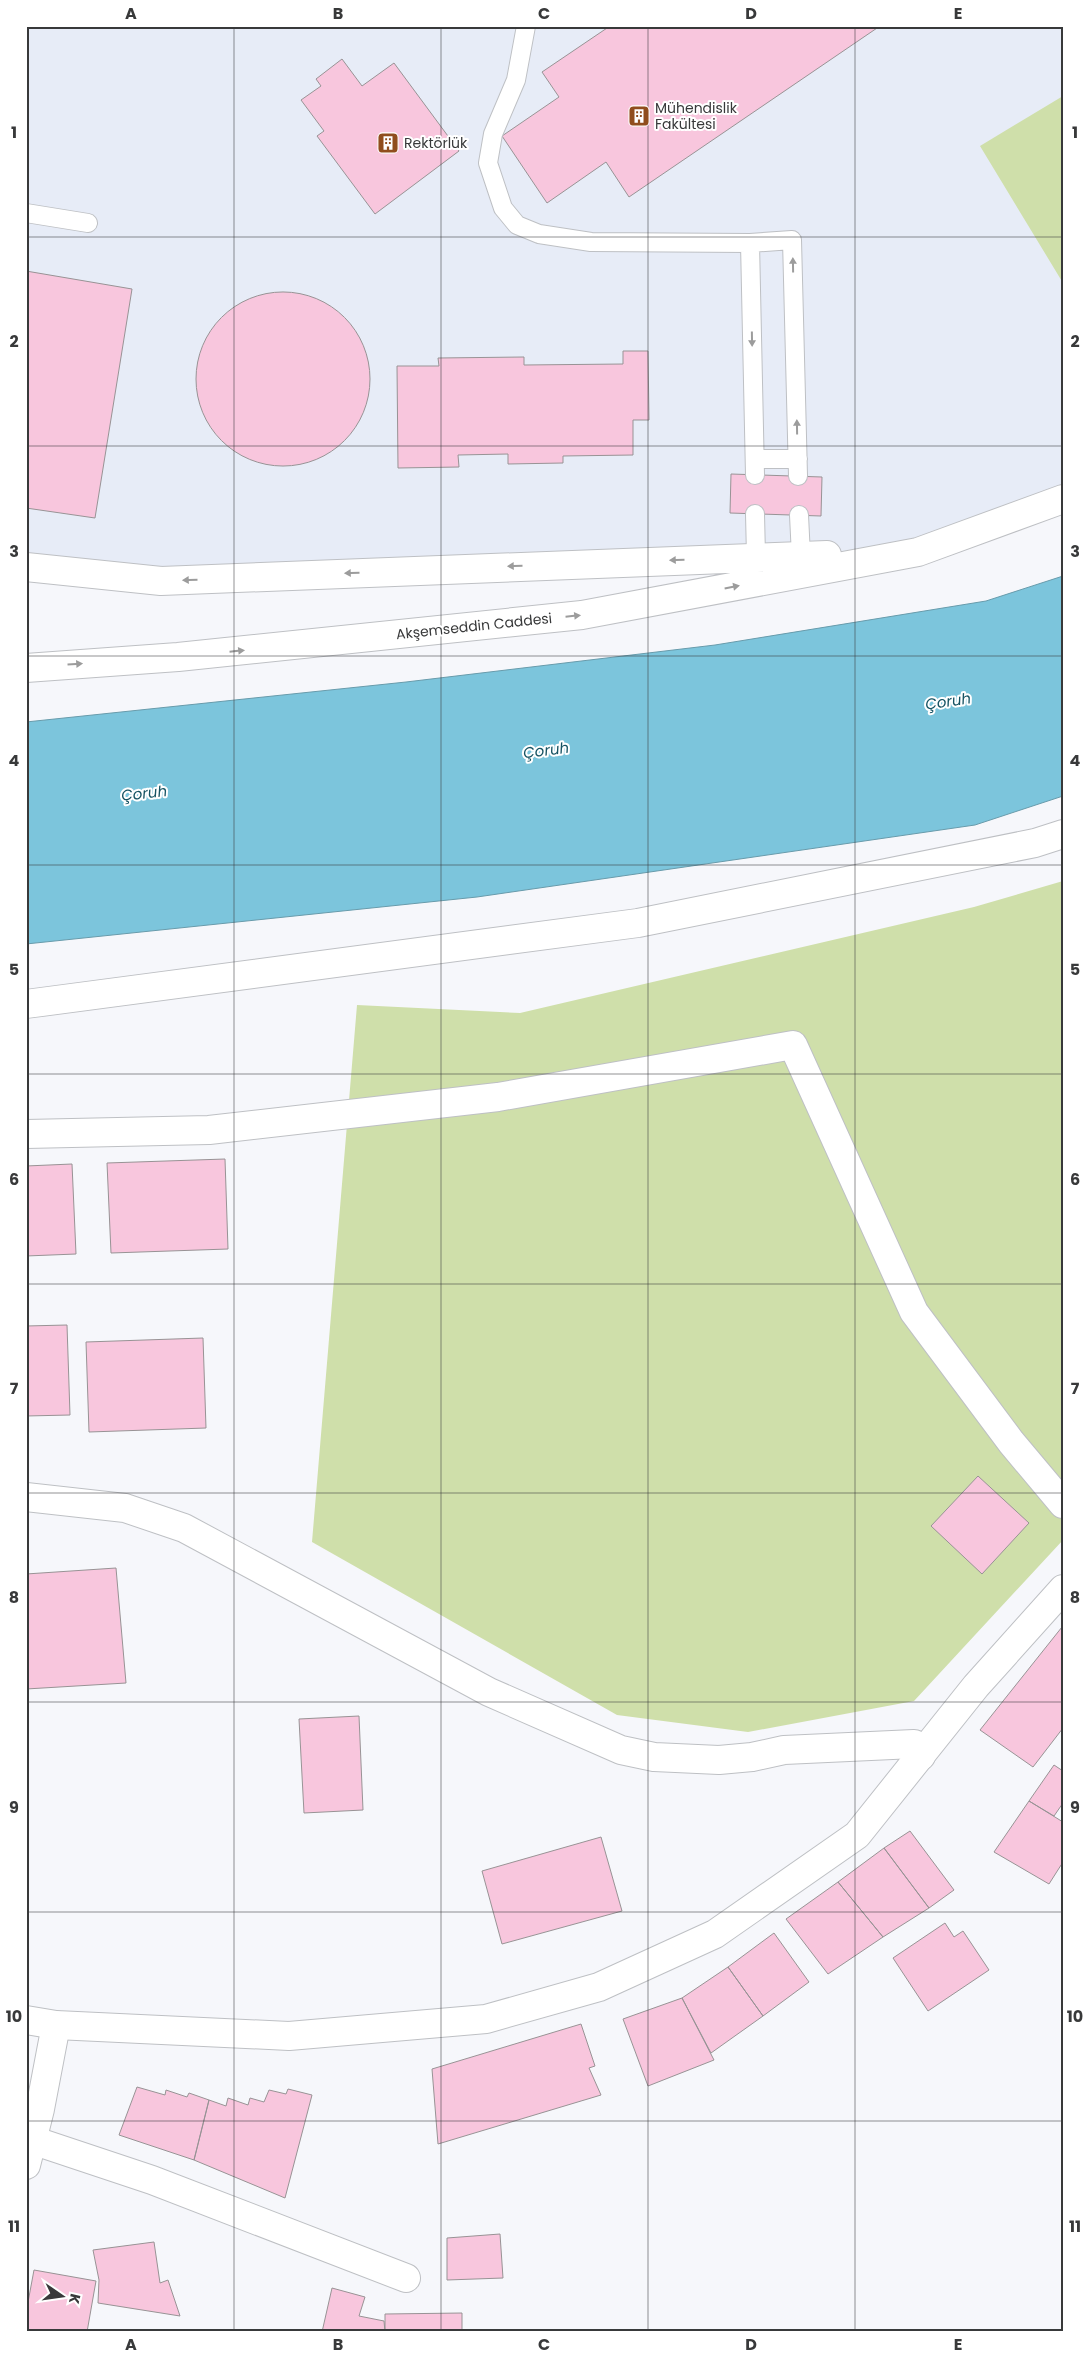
<svg xmlns="http://www.w3.org/2000/svg" width="1089" height="2358" viewBox="0 0 1089 2358" font-family="Poppins,sans-serif">
<style>
.built{fill:#e7ecf7}
.green{fill:#cfdfaa}
.water{fill:#7cc5dc;stroke:#689bab}
.building{fill:#f8c6dd;stroke:#989395}
.lines{fill:none;stroke-linecap:round;stroke-linejoin:round}
.service-casing{stroke:#bec0c4;stroke-width:20}
.minor-casing{stroke:#bec0c4;stroke-width:30}
.tertiary-casing{stroke:#bec0c4;stroke-width:30}
.service{stroke:#fff;stroke-width:18}
.minor{stroke:#fff;stroke-width:28}
.tertiary{stroke:#fff;stroke-width:28}
.oneway{fill:#9c9c9c}
.grid{fill:none;stroke:#38393a;stroke-width:1;stroke-opacity:0.55}
.labels{text-anchor:middle;dominant-baseline:central;stroke-width:4;stroke-linejoin:round;paint-order:stroke}
.poi-label{font-size:14px;fill:#38393a;stroke:#fff;text-anchor:start}
.street-label{font-size:14px;fill:#38393a;stroke:#fff}
.water-label{font-size:15px;font-style:italic;fill:#165363;stroke:#fff}
.neatline{fill:none;stroke:#38393a;stroke-width:2}
.grid-label{font-size:16px;text-anchor:middle;font-weight:bold;fill:#38393a}
</style>
<rect width="100%" height="100%" fill="#f6f7fb"/>
<!-- built -->
<path class="built" d="M26 26H1063V499L918 552 162 581 26 567Z"/>
<!-- green -->
<path class="green" d="M1063 96V283L980 146Z
M1063 881V1540L914 1701 748 1732 617 1715 312 1542 357 1005 520 1013 974 907Z"/>
<!-- water -->
<path class="water" d="M1063 576V796L975 825 477 897 26 944V722L406 682 715 645 986 601Z"/>
<!-- building -->
<path class="building" d="M610 26H880L629 197 606 162 547 203 502 136 559 97 542 72Z
M342 59 362 86 394 63 459 151 375 214 317 136 324 131 301 100 321 86 316 79Z
M26 271 132 289 95 518 26 508Z
M196 379a87 87 0 1 1 174 0a87 87 0 1 1-174 0Z
M623 351H648L649 420H633V455L563 456V463L508 464V454L458 455 459 467 398 468 397 366H439L438 358 524 357V365L623 364Z
M731 474 822 477 821 516 730 513Z
M225 1159 228 1249 111 1253 107 1163Z
M72 1164 76 1254 26 1256V1166Z
M67 1325 70 1415 26 1416V1326Z
M203 1338 206 1428 89 1432 86 1342Z
M978 1476 1029 1523 982 1574 931 1526Z
M116 1568 126 1683 26 1689V1574Z
M1062 1627 1063 1728 1033 1767 980 1730Z
M359 1716 363 1810 304 1813 299 1719Z
M1054 1765 1063 1771V1803L1054 1816 1029 1801Z
M1029 1801 1063 1822V1862L1049 1884 994 1852Z
M910 1831 954 1890 929 1908 884 1848Z
M601 1837 622 1911 502 1944 482 1871Z
M884 1848 929 1908 883 1937 838 1882Z
M838 1882 883 1937 828 1974 786 1919Z
M945 1923 954 1937 963 1931 989 1970 928 2011 893 1958Z
M774 1933 809 1982 763 2016 728 1967Z
M728 1967 763 2016 711 2053 682 1998Z
M682 1998 714 2060 648 2086 623 2019Z
M581 2024 595 2066 589 2068 601 2095 438 2144 432 2069Z
M137 2087 165 2095 166 2090 187 2097 189 2093 209 2100 194 2160 119 2135Z
M288 2089 312 2095 285 2198 194 2160 209 2100 226 2106 228 2098 248 2105 250 2098 264 2102 269 2090 286 2094Z
M500 2234 503 2278 447 2280V2238Z
M154 2242 160 2283 168 2280 180 2316 98 2303 99 2280 93 2250Z
M34 2270 96 2281 87 2332H26V2313Z
M332 2288 365 2297 359 2316 384 2321 385 2332H322Z
M462 2313V2332H385V2314Z"/>
<g class="lines">
<!-- service casing -->
<g class="service-casing">
<path id="service" d="M526 26 516 80 493 134 488 163 503 208 517 225 539 234 591 242 750 243
M26 213 88 223
M755 459H798
M755 475 750 243 792 240 798 476
M755 514 756 556
M799 515 801 556"/>
</g>
<!-- minor casing -->
<g class="minor-casing">
<path id="minor" d="M26 1004 638 923 1035 843 1063 834
M26 1134 209 1130 498 1097 793 1045 914 1312 1011 1442 1063 1504
M26 1497 125 1508 184 1528 489 1692 621 1750 654 1757 719 1760 752 1757 784 1750 914 1744 921 1756
M32 2140 152 2180 406 2278
M26 2165 40 2109 56 2025"/>
</g>
<!-- tertiary casing -->
<g class="tertiary-casing">
<path id="tertiary" d="M26 567 161 581 827 555
M26 668 178 657 582 615 918 552 1063 499
M26 2020 56 2025 289 2036 486 2019 599 1987 715 1934 857 1835 976 1686 1063 1589"/>
</g>
<!-- service -->
<use href="#service" class="service"/>
<!-- minor -->
<use href="#minor" class="minor"/>
<!-- tertiary -->
<use href="#tertiary" class="tertiary"/>
</g>
<!-- one-way arrows -->
<defs><path id="oneway-solid" d="M-6-.8H1V-3.2L6.5 0L1 3.2V.8H-6Z" transform="scale(1.25)"/></defs>
<g class="oneway">
<use href="#oneway-solid" transform="translate(793 265) rotate(-91)"/>
<use href="#oneway-solid" transform="translate(752 339) rotate(89)"/>
<use href="#oneway-solid" transform="translate(797 427) rotate(-91)"/>
<use href="#oneway-solid" transform="translate(677 560) rotate(178)"/>
<use href="#oneway-solid" transform="translate(515 566) rotate(178)"/>
<use href="#oneway-solid" transform="translate(352 573) rotate(178)"/>
<use href="#oneway-solid" transform="translate(190 580) rotate(178)"/>
<use href="#oneway-solid" transform="translate(732 587) rotate(-11)"/>
<use href="#oneway-solid" transform="translate(573 616) rotate(-6)"/>
<use href="#oneway-solid" transform="translate(237 651) rotate(-6)"/>
<use href="#oneway-solid" transform="translate(75 664) rotate(-4)"/>
</g>
<!-- grid -->
<path class="grid" d="M234 26V2332M441 26V2332M648 26V2332M855 26V2332M26 237H1063M26 446H1063M26 656H1063M26 865H1063M26 1074H1063M26 1284H1063M26 1493H1063M26 1702H1063M26 1912H1063M26 2121H1063"/>
<!-- icons -->
<defs>
<g id="building-square" transform="scale(1.125)"><rect x="-9" y="-9" width="18" height="18" rx="4" fill="#904d1d" stroke="#fff"/><path d="M-4-6H4V6H1V3H-1V6H-4ZM-2.5-4.3h1.7v1.8h-1.7ZM.8-4.3h1.7v1.8H.8ZM-2.5-1h1.7V.8h-1.7ZM.8-1h1.7V.8H.8Z" fill="#fff"/></g>
</defs>
<g fill-rule="evenodd">
<use href="#building-square" x="639" y="116"/>
<use href="#building-square" x="388" y="143"/>
</g>
<g class="labels">
<!-- poi labels -->
<g class="poi-label">
<text x="655" y="108">Mühendislik<tspan x="655" dy="16">Fakültesi</tspan></text>
<text x="404" y="143">Rektörlük</text>
</g>
<!-- street labels -->
<g class="street-label">
<text transform="translate(474 626) rotate(-6)">Akşemseddin Caddesi</text>
</g>
<!-- water labels -->
<g class="water-label">
<text transform="translate(948 701) rotate(-8)">Çoruh</text>
<text transform="translate(546 750) rotate(-7)">Çoruh</text>
<text transform="translate(144 793) rotate(-6)">Çoruh</text>
</g>
</g>
<!-- border -->
<rect width="1089" height="2358" fill="none" stroke="#ffffff" stroke-width="55"/>
<!-- north arrow -->
<g transform="translate(62 2296) rotate(103)" stroke="#ffffff" stroke-width="4" paint-order="stroke">
<path d="M0-4L9 19L0 12L-9 19Z" fill="#38393a"/>
<text y="-8" font-size="14" font-weight="bold" text-anchor="middle" fill="#38393a">K</text>
</g>
<rect x="28" y="28" width="1034" height="2302" class="neatline"/>
<g class="grid-label">
<text x="131" y="19">A</text>
<text x="338" y="19">B</text>
<text x="544" y="19">C</text>
<text x="751" y="19">D</text>
<text x="958" y="19">E</text>
<text x="14" y="138">1</text>
<text x="1075" y="138">1</text>
<text x="14" y="347">2</text>
<text x="1075" y="347">2</text>
<text x="14" y="557">3</text>
<text x="1075" y="557">3</text>
<text x="14" y="766">4</text>
<text x="1075" y="766">4</text>
<text x="14" y="975">5</text>
<text x="1075" y="975">5</text>
<text x="14" y="1185">6</text>
<text x="1075" y="1185">6</text>
<text x="14" y="1394">7</text>
<text x="1075" y="1394">7</text>
<text x="14" y="1603">8</text>
<text x="1075" y="1603">8</text>
<text x="14" y="1813">9</text>
<text x="1075" y="1813">9</text>
<text x="14" y="2022">10</text>
<text x="1075" y="2022">10</text>
<text x="14" y="2232">11</text>
<text x="1075" y="2232">11</text>
<text x="131" y="2350">A</text>
<text x="338" y="2350">B</text>
<text x="544" y="2350">C</text>
<text x="751" y="2350">D</text>
<text x="958" y="2350">E</text>
</g>
</svg>
